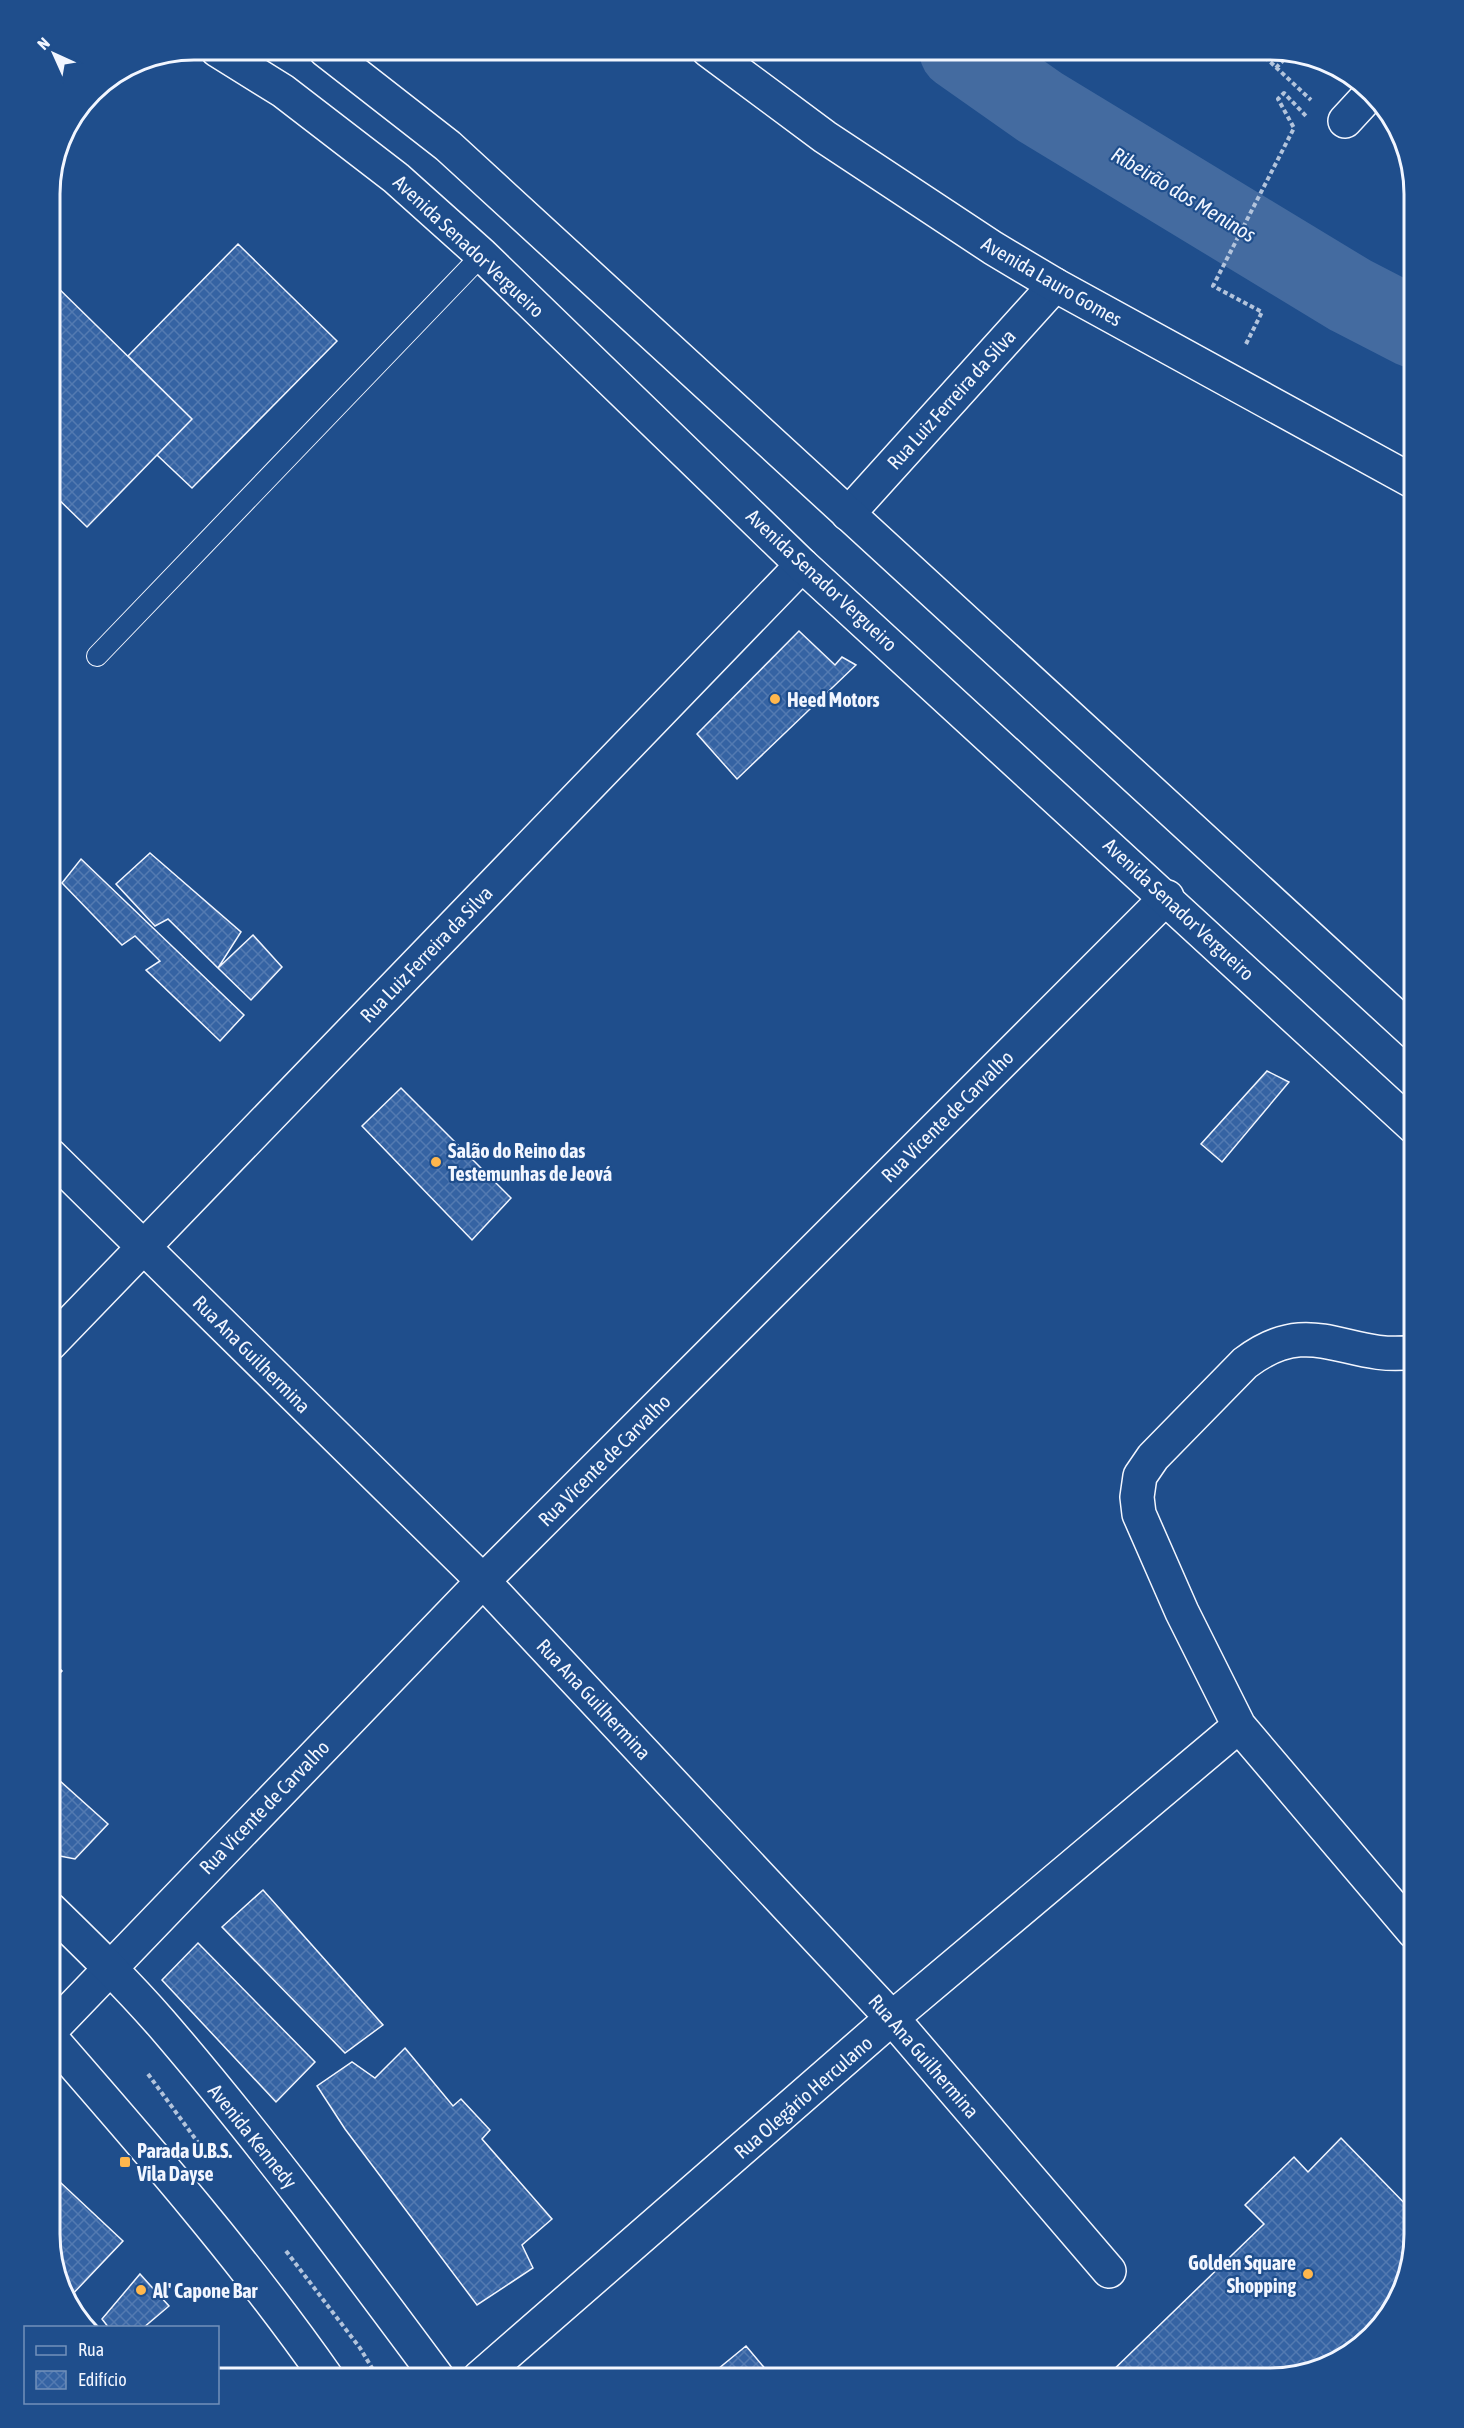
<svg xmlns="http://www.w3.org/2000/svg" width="1464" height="2428" viewBox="0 0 1464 2428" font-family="'Asap Condensed',sans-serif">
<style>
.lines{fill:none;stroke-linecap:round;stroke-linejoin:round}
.river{stroke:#446ba0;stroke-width:80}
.building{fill:url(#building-cross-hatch);stroke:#f2f6ff;stroke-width:1.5}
.lane-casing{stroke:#f2f6ff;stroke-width:22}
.street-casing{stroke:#f2f6ff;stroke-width:36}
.primary-casing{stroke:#f2f6ff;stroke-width:36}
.path{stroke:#b3c4dc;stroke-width:4;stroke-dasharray:4.5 3;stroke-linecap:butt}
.lane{stroke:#1f4e8c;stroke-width:20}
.street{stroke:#1f4e8c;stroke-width:33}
.primary{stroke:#1f4e8c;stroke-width:33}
.poi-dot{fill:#ffb74d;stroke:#1f4e8c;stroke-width:2}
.labels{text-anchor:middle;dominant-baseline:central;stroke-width:4.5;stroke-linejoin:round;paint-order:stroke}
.street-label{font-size:20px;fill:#f2f6ff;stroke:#1f4e8c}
.poi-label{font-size:20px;font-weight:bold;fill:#f2f6ff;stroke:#1f4e8c;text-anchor:start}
.water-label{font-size:21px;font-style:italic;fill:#f2f6ff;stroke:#1f4e8c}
.rim{fill:none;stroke:#f2f6ff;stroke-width:3}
</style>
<defs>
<pattern id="building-cross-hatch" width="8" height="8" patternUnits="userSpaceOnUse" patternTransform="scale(1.5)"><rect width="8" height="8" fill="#3563a3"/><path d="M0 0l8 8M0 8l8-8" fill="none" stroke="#537ab1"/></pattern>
</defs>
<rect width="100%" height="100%" fill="#1f4e8c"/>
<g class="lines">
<!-- river -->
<path class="river" d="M959 50 1040 107 1350 295 1414 328"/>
</g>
<!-- building -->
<path class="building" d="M238 244 337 341 192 488 157 455 192 419 128 356Z
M50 280 192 419 87 527 50 491Z
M799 631 835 665 842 657 856 665 737 779 697 734Z
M150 853 241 932 218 968 168 919 155 926 116 884Z
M81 859 244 1015 220 1041 146 970 160 961 135 936 122 945 62 883Z
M253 935 282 967 251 1000 218 968Z
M1267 1071 1289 1082 1222 1162 1201 1144Z
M401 1088 511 1198 472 1240 362 1126Z
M50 1658 62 1671 50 1683Z
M50 1772 108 1824 75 1859 55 1855 50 1849Z
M263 1890 383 2025 345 2053 222 1927Z
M198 1943 315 2062 276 2102 162 1980Z
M405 2048 453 2106 461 2099 490 2130 482 2139 552 2219 522 2245 533 2268 477 2305 345 2129 317 2086 352 2062 375 2078Z
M1341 2138 1414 2213V2234L1390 2314 1333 2364 1270 2378H1105L1264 2224 1245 2205 1294 2157 1308 2172Z
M61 2183 123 2241 67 2300 64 2297 50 2234V2195Z
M140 2274 169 2306 143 2328H109L102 2319Z
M746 2346 773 2378H707Z"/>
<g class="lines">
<!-- lane casing -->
<g class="lane-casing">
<path id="lane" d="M97 656 482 255"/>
</g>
<!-- street casing -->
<g class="street-casing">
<path id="street" d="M1345 121 1369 95
M848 514 1055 285
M50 1155 483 1581 892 2018 1109 2271
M50 1344 802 565
M1414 1932 1239 1726 1182 1612 1139 1514 1137 1497 1140 1476 1153 1457 1245 1363C1312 1312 1346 1362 1414 1352
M50 2031 483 1581 1167 897
M479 2378 892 2018 1239 1726"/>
</g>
<!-- primary casing -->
<g class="primary-casing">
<path id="primary" d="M217 50 283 91 396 178 482 255 802 565 1414 1127
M325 50 448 146 1414 1033
M708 50 825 137 993 248 1055 285 1414 482
M50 1909C88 1946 126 1983 161 2023 259 2137 349 2258 438 2378
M50 2037C146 2147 243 2258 327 2378"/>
</g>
<!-- path -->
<path class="path" d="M1265 57 1311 100
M1276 68 1290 53
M1246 344 1262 312 1213 286 1294 128 1278 99 1284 93 1306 116
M148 2074 202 2148
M286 2251 360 2348 378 2378"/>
<!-- lane -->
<use href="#lane" class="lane"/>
<!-- street -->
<use href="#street" class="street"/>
<!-- primary -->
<use href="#primary" class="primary"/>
</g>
<!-- markers -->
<g class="poi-dot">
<circle cx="775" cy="699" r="6"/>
<circle cx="436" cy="1162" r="6"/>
<rect x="119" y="2156" width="12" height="12" rx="3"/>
<circle cx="1308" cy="2274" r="6"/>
<circle cx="141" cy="2290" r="6"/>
</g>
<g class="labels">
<!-- street labels -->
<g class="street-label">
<text transform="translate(469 246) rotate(43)">Avenida Senador Vergueiro</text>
<text transform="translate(1052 281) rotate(30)">Avenida Lauro Gomes</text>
<text transform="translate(951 399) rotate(-48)">Rua Luiz Ferreira da Silva</text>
<text transform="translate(822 580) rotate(43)">Avenida Senador Vergueiro</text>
<text transform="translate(1179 909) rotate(43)">Avenida Senador Vergueiro</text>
<text transform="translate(426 954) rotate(-46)">Rua Luiz Ferreira da Silva</text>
<text transform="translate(947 1116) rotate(-45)">Rua Vicente de Carvalho</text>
<text transform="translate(252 1354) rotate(45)">Rua Ana Guilhermina</text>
<text transform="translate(604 1460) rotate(-45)">Rua Vicente de Carvalho</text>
<text transform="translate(594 1699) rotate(47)">Rua Ana Guilhermina</text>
<text transform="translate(264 1807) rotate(-46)">Rua Vicente de Carvalho</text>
<text transform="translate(924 2056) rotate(49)">Rua Ana Guilhermina</text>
<text transform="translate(803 2097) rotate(-41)">Rua Olegário Herculano</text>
<text transform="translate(253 2136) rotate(51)">Avenida Kennedy</text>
</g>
<!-- poi labels -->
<g class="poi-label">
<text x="787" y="699">Heed Motors</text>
<text x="448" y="1150">Salão do Reino das<tspan x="448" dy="23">Testemunhas de Jeová</tspan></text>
<text x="137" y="2150">Parada U.B.S.<tspan x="137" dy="23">Vila Dayse</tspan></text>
<text x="1296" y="2262" text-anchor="end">Golden Square<tspan x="1296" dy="23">Shopping</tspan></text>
<text x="153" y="2290">Al' Capone Bar</text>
</g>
<!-- water labels -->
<g class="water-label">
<text transform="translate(1184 194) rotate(31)">Ribeirão dos Meninos</text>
</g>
</g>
<!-- crop -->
<path d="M0 0H1464V2428H0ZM194 60H1270A134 134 0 0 1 1404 194V2234A134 134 0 0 1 1270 2368H194A134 134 0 0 1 60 2234V194A134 134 0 0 1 194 60Z" fill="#1f4e8c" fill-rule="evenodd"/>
<path class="rim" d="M194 60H1270A134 134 0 0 1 1404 194V2234A134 134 0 0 1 1270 2368H194A134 134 0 0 1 60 2234V194A134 134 0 0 1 194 60Z"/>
<!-- legend -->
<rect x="24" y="2326" width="195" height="78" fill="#1f4e8c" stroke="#7391ba" stroke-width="1.5"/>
<rect x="36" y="2346" width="30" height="9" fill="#1f4e8c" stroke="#7391ba" stroke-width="1.5"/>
<text x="78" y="2356" font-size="18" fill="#f2f6ff">Rua</text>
<rect x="36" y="2371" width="30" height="18" fill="url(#building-cross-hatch)" stroke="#7391ba" stroke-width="1.5"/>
<text x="78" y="2386" font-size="18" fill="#f2f6ff">Edifício</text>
<!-- north arrow -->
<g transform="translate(54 54) rotate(315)" stroke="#1f4e8c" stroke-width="4.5" paint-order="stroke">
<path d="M0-4.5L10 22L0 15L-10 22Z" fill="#f2f6ff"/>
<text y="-9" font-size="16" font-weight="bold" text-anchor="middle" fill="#f2f6ff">N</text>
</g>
</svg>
